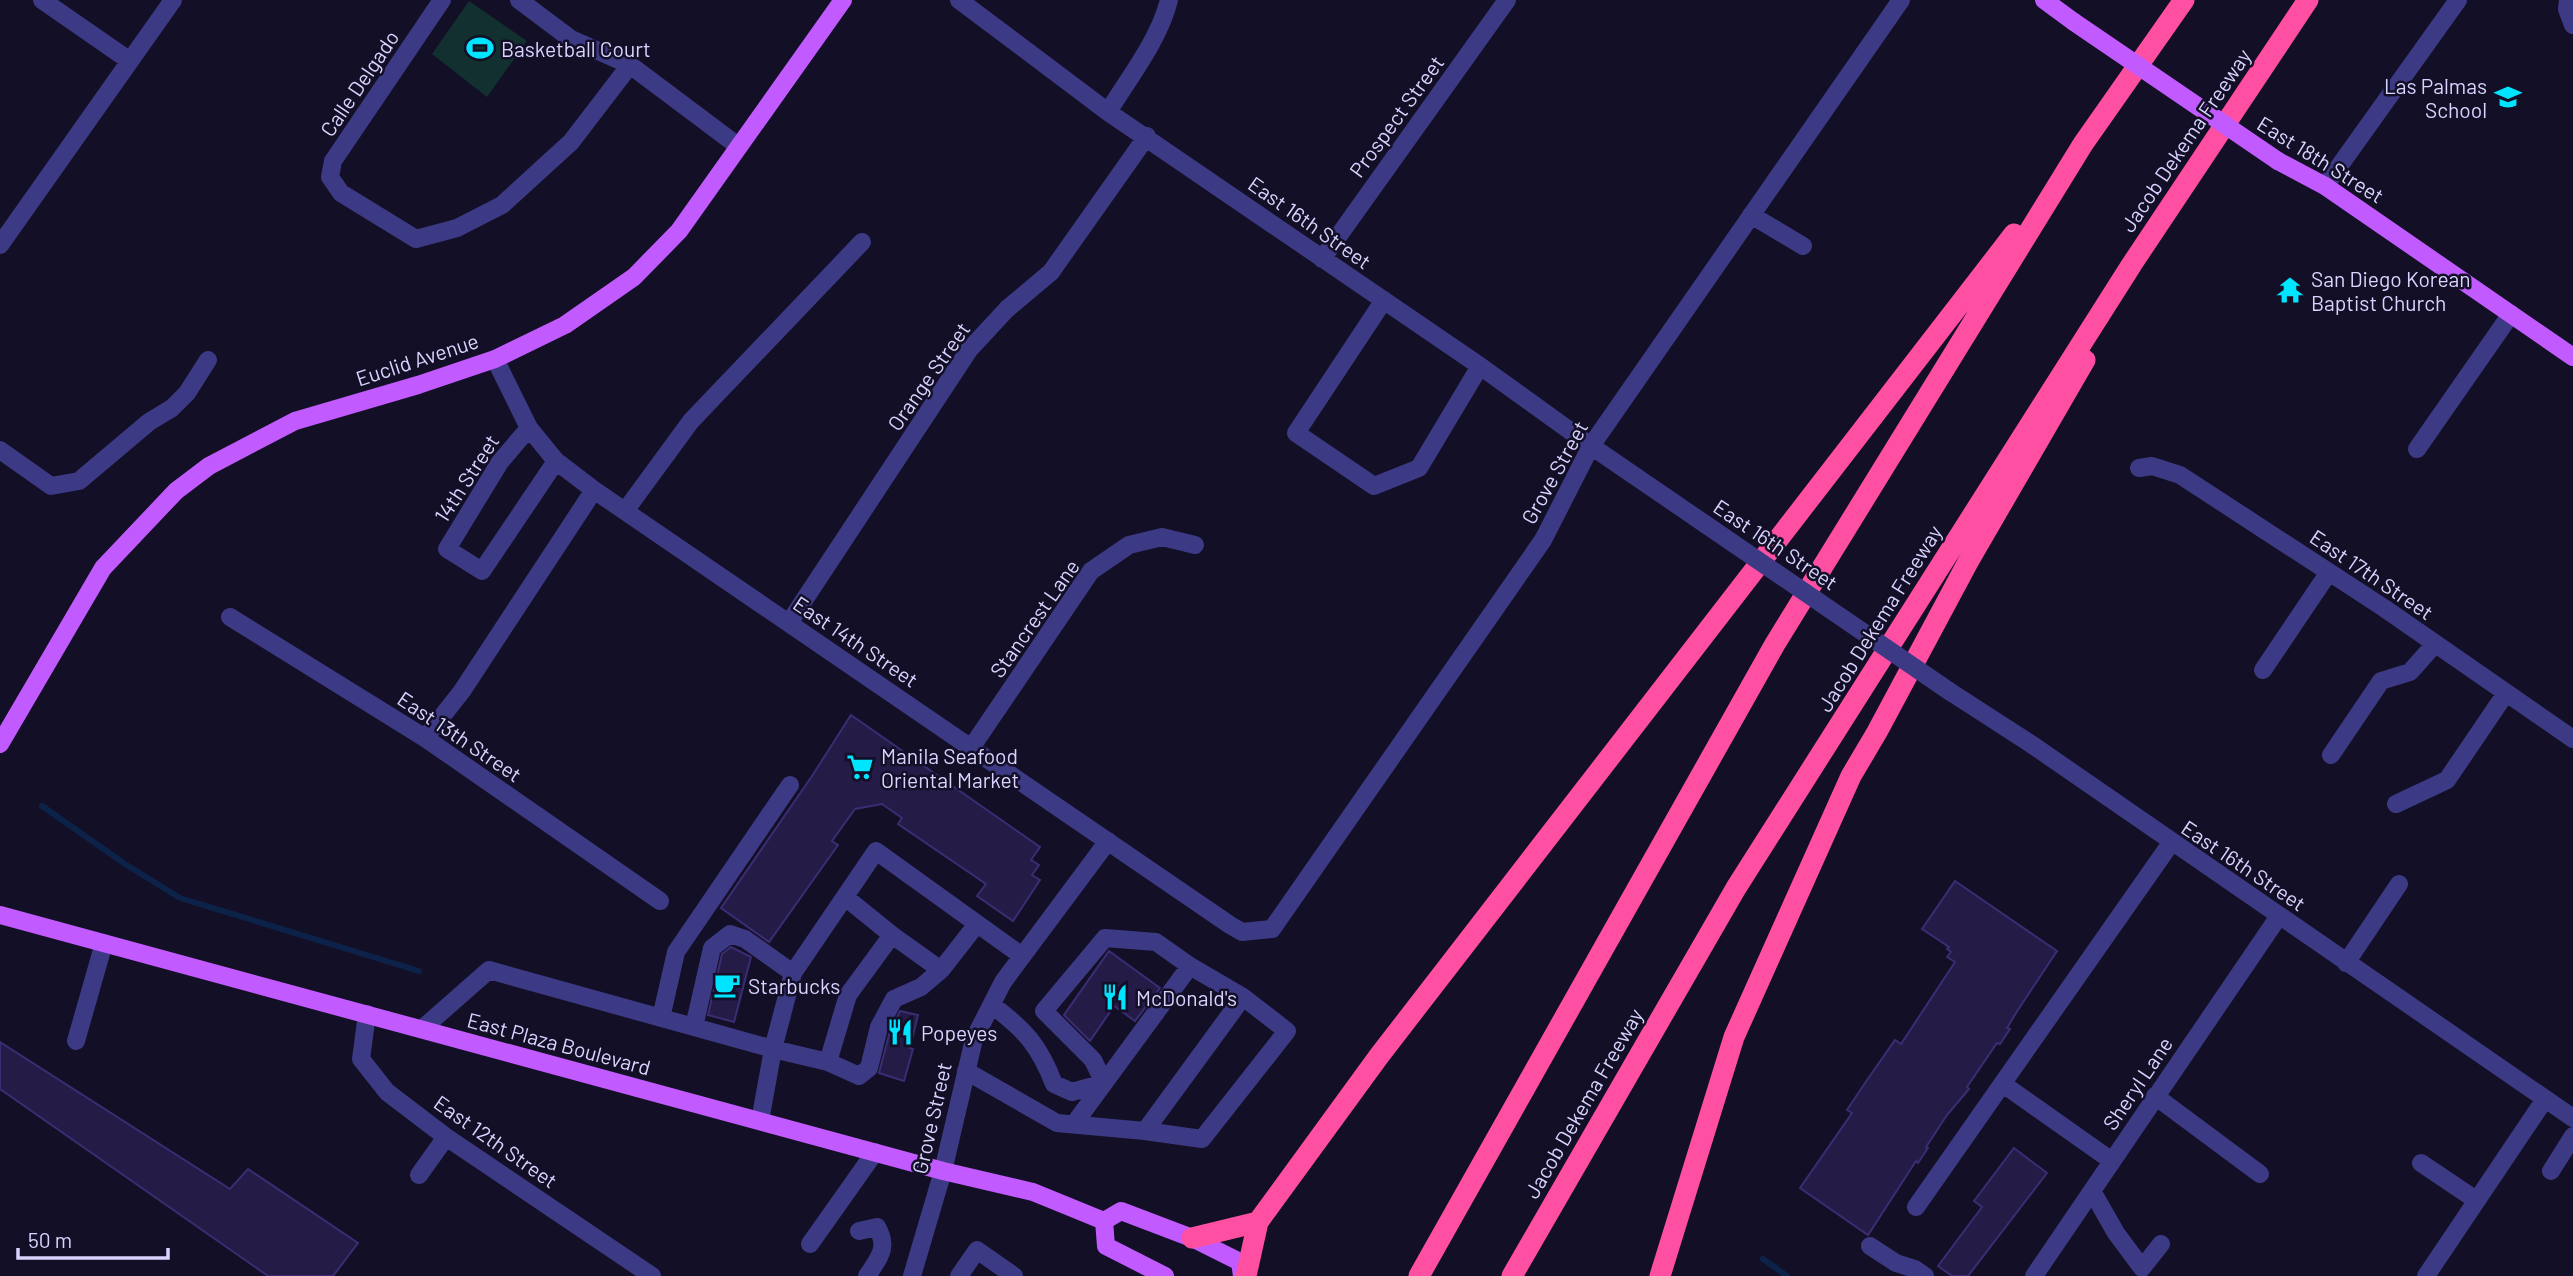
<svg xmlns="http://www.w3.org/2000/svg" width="2573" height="1276" viewBox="0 0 2573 1276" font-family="Barlow,sans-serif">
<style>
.green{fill:#12302f}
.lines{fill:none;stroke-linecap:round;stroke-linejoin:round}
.stream{stroke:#0c2248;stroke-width:6}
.building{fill:#241b47;stroke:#3b2d73;stroke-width:2}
.minor{stroke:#3d3a85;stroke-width:18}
.major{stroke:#c25bff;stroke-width:18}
.highway{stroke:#ff4fa3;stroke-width:21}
.minor-bridge{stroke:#3d3a85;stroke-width:18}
.major-bridge{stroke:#c25bff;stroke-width:18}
.labels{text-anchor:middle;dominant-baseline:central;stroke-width:5;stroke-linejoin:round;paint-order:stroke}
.poi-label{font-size:21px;fill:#d9d4ff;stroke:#130f26;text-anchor:start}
.street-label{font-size:21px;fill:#d9d4ff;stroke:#130f26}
</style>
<rect width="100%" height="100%" fill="#130f26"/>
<!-- green -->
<path class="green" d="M469 1 527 41 487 97 432 54Z"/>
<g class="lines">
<!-- stream -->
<path class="stream" d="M42 806 125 864 180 898 419 971
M1763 1259 1787 1276"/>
</g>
<!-- building -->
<path class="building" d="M851 715 1040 847 1031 860 1039 865 1032 875 1040 880 1013 921 977 896 986 884 898 824 902 818 882 804 855 809 832 841 838 845 769 942 721 908 812 776Z
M1955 881 2057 951 2016 1013 2007 1028 2010 1029 2000 1044 1997 1043 1967 1087 1969 1089 1947 1115 1926 1147 1928 1148 1918 1163 1916 1161 1868 1235 1800 1188 1852 1113 1847 1110 1865 1083 1895 1040 1901 1044 1955 962 1947 957 1951 952 1947 949 1949 947 1922 929Z
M731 947 751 957 734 1022 708 1015 722 954Z
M1109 951 1160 988 1135 1021 1114 1006 1090 1041 1064 1015Z
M900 1011 918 1015 910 1048 913 1049 904 1081 879 1073 890 1031Z
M0 1042 230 1189 248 1169 358 1243 333 1276H268L0 1089Z
M2014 1148 2047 1173 1968 1276H1952L1938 1266 1982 1207 1974 1201Z"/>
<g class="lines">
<!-- minor -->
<path class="minor" d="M42 0 130 61
M442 0 333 161 330 177 341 193 416 239 457 228 502 205 571 142 630 65
M519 0 571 39 630 65 738 146
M959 0 1108 112 1480 366 1591 446 1705 524
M2568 0 2567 9 2573 25
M1108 112C1130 76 1159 40 1169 0
M2325 186 2458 0
M1751 215 1803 246
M0 245 173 0
M1322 259 1507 0
M1384 300 1296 433 1374 486 1419 468 1480 366
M495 359 529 428 556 461 594 490 1230 925 1242 932 1272 929 1543 540 1591 446 1901 0
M529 428 500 462 447 549 482 571 556 461
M2417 449 2511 314
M0 450 51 486 79 481 149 422 172 408 187 393 208 360
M2139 468 2152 466 2180 475 2384 608 2573 739
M625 511 691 421 862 242
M230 617 425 738 660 901
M789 623 969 350 1007 309 1051 272 1147 136
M2263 670 2329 572
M1949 691 2031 744 2573 1118
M425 738 462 691 594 490
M971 748 1091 571 1129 545 1162 537 1195 545
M2331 755 2381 681 2410 672 2435 644
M2396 804 2447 780 2506 693
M892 935 941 970 977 924
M2346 963 2399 884
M992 1005C1025 1030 1039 1045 1054 1084L1072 1092 1104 1083 1093 1060 1044 1011 1105 938 1156 942 1190 966
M367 1014 361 1059 387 1092 446 1137 652 1276
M661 1018 676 952 790 785
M694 1027 712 948 730 934 745 939 793 973
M422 1029 489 970 773 1049 828 1062 859 1076 869 1068 879 1027 894 999 921 987 941 970
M76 1041 104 943
M828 1062 848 995 892 935 845 897
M966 1071 1057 1123 1145 1131 1243 997 1190 966 1074 1124
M2003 1084 2112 1161
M2155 1096 2260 1174
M760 1121 773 1049 793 973 876 851 1022 956
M1145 1131 1202 1139 1287 1031 1243 997
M2421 1163 2476 1200
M2551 1171 2573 1136
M419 1175 446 1137
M2092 1191 2116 1233 2142 1268 2161 1244
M1916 1207 2171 843
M859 1231 877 1227C889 1248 879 1258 867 1276
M810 1244 875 1152
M1870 1246 1896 1263 1915 1269 1925 1276
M912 1276 943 1171 974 1039 1003 982 1108 841
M959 1276 977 1250 1014 1276
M2034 1276 2279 916
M2426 1276 2545 1099"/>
<!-- major -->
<path class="major" d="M2044 0 2074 22
M2278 161 2325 186 2573 357
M0 744 103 568 176 491 209 466 295 421 418 385 495 359 565 325 634 277 679 231 843 0
M0 915 943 1171 1033 1192 1104 1221
M1104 1221 1121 1211 1192 1238 1240 1262 1242 1276
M1104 1221 1106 1246 1165 1276"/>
<!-- highway -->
<path class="highway" d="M1192 1238 1258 1222
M1246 1276 1258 1222 1379 1056 2014 234
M1419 1276 1775 644 2083 144 2184 0
M1512 1276 1736 888 2132 264 2308 0
M1660 1276 1734 1037 1851 776 1877 732 1968 562 2085 360"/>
<!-- minor-bridge -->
<path class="minor-bridge" d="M1705 524 1949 691"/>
<!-- major-bridge -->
<path class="major-bridge" d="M2074 22 2278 161"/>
</g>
<!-- icons -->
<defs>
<g id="stadium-bare" transform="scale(2.1)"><path d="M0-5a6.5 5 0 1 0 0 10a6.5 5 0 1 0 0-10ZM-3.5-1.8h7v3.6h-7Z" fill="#00e5ff" stroke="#130f26" stroke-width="2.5" paint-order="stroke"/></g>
<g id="school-bare" transform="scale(2.1)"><path d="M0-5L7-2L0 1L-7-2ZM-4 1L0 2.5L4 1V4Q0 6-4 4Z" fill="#00e5ff" stroke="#130f26" stroke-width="2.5" paint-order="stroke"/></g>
<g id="temple-bare" transform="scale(2.1)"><path d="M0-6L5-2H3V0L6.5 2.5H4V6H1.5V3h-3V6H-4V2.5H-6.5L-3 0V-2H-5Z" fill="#00e5ff" stroke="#130f26" stroke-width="2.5" paint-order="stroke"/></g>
<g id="supermarket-bare" transform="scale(2.1)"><path d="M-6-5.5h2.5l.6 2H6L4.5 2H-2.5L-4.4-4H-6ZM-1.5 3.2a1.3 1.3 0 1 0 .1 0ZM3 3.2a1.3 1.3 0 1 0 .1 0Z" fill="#00e5ff" stroke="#130f26" stroke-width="2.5" paint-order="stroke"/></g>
<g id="cafe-bare" transform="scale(2.1)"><path d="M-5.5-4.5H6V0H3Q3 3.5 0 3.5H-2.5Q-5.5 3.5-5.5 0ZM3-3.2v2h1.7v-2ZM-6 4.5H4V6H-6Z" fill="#00e5ff" stroke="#130f26" stroke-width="2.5" paint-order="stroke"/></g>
<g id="restaurant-bare" transform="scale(2.1)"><path d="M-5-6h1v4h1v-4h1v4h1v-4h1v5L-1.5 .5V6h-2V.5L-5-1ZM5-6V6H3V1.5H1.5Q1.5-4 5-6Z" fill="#00e5ff" stroke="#130f26" stroke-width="2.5" paint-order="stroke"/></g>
</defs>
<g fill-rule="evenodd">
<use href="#stadium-bare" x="480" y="48"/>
<use href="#school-bare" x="2508" y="97"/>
<use href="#temple-bare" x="2290" y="290"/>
<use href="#supermarket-bare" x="860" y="767"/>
<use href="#cafe-bare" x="727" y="985"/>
<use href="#restaurant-bare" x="1115" y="997"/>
<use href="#restaurant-bare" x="900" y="1032"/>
</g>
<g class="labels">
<!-- poi labels -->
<g class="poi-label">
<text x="501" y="48">Basketball Court</text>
<text x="2487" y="85" text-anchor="end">Las Palmas<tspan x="2487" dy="24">School</tspan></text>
<text x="2311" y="278">San Diego Korean<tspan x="2311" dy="24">Baptist Church</tspan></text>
<text x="881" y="755">Manila Seafood<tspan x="881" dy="24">Oriental Market</tspan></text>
<text x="748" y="985">Starbucks</text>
<text x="1136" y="997">McDonald's</text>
<text x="921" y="1032">Popeyes</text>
</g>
<!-- street labels -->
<g class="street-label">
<text transform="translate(359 83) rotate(-56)">Calle Delgado</text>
<text transform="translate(1396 116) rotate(-54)">Prospect Street</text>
<text transform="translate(2185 140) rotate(-56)">Jacob Dekema Freeway</text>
<text transform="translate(2321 159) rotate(32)">East 18th Street</text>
<text transform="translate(1310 222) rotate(35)">East 16th Street</text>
<text transform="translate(417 359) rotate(-18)">Euclid Avenue</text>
<text transform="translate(928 376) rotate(-55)">Orange Street</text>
<text transform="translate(1554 472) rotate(-61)">Grove Street</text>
<text transform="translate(466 478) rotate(-57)">14th Street</text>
<text transform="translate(1776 544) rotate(34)">East 16th Street</text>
<text transform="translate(2372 574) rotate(34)">East 17th Street</text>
<text transform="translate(1034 618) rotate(-55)">Stancrest Lane</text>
<text transform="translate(1879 618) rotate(-58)">Jacob Dekema Freeway</text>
<text transform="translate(856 641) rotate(34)">East 14th Street</text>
<text transform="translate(460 736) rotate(34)">East 13th Street</text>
<text transform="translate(2244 865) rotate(34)">East 16th Street</text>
<text transform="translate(559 1043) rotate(15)">East Plaza Boulevard</text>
<text transform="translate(2137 1083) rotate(-56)">Sheryl Lane</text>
<text transform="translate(1583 1103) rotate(-60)">Jacob Dekema Freeway</text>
<text transform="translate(931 1118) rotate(-77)">Grove Street</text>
<text transform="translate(496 1141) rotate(35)">East 12th Street</text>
</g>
</g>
<!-- scale -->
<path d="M18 1248v10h150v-10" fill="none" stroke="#d9d4ff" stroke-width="3.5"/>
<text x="28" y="1248" font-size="21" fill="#d9d4ff" stroke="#130f26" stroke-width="5" paint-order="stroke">50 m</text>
</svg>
